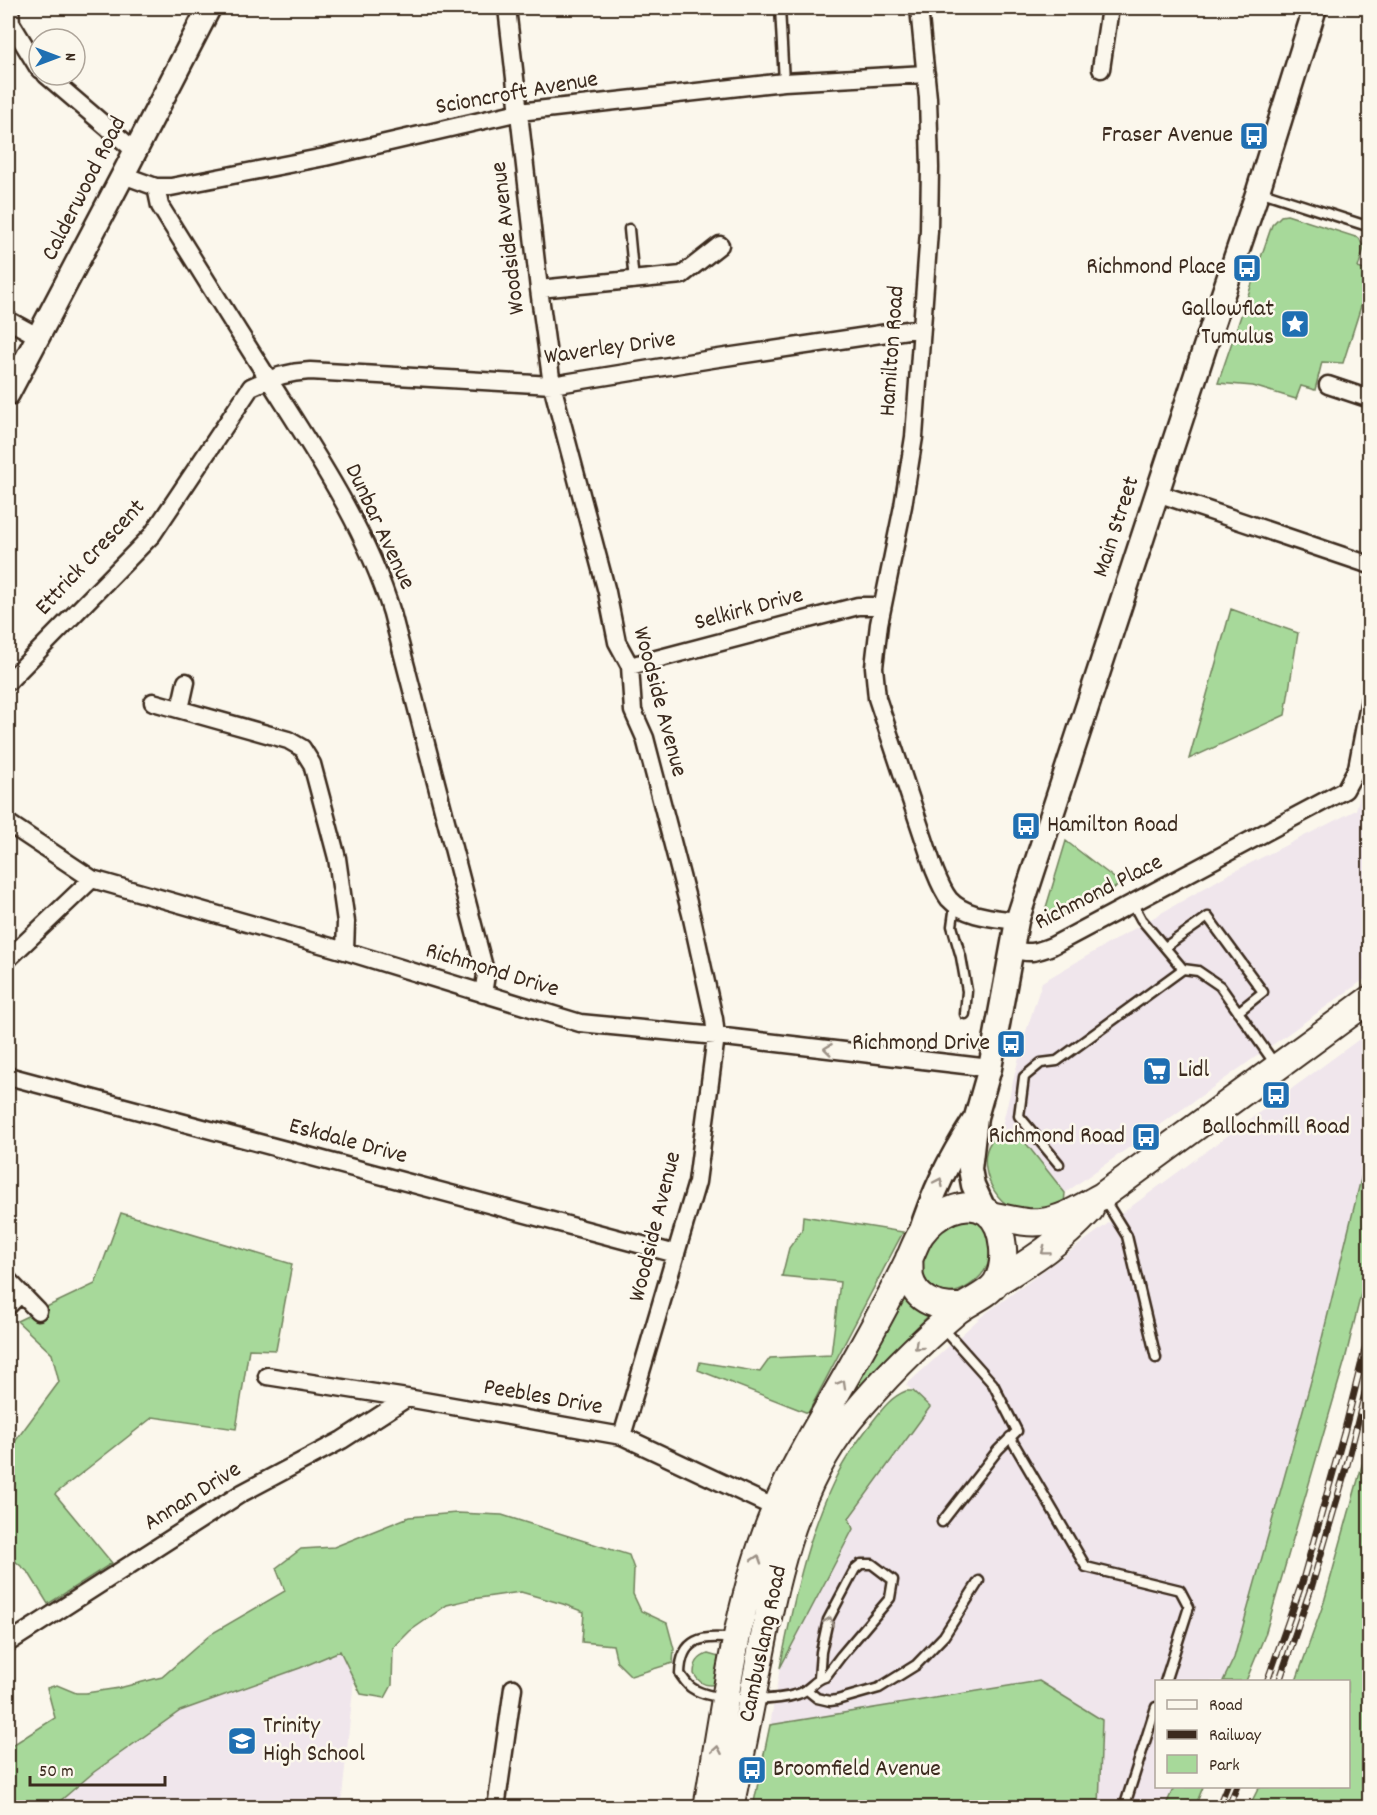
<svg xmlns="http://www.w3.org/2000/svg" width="1377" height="1815" viewBox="0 0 1377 1815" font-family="Dekko,sans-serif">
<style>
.built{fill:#f0e6ec}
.green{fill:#a7d99a;stroke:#71825c;stroke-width:1.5}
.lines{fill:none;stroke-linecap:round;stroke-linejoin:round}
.lane-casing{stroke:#3b2a1e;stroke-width:13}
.street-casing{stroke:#3b2a1e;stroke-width:21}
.secondary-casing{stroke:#3b2a1e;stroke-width:27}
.primary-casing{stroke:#3b2a1e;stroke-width:30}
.lane{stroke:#fbf7ec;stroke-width:8}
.street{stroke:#fbf7ec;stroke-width:16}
.secondary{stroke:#fbf7ec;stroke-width:22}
.primary{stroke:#fbf7ec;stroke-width:26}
.rail-casing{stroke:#3b2a1e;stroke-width:7}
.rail{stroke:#fbf7ec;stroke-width:4.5;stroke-dasharray:14;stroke-linecap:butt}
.oneway{stroke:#9b9085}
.labels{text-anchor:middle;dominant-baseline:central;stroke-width:5;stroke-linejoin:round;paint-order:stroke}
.street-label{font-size:24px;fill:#3b2a1e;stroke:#fbf7ec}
.poi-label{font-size:24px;fill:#3b2a1e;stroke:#fbf7ec;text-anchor:end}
</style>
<rect width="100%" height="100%" fill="#fbf7ec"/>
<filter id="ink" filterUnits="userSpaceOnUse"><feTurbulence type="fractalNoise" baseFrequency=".0167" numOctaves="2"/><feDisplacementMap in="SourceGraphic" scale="12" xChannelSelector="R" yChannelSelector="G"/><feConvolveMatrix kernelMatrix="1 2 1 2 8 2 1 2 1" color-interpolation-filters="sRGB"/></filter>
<g filter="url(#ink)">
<!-- built -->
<path class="built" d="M1369 762V976L1065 1193 1021 1137 1000 1134 1023 1041 1042 982 1227 875 1356 810Z
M1369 1032V1146L1316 1363 1234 1658 1223 1681 1156 1682V1786L1174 1787 1165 1807H1099L1102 1720 1039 1681 770 1725 780 1668 853 1529 848 1518 930 1408 906 1385 982 1316Z
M340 1651 354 1680 341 1807 53 1808 94 1772 180 1711 300 1668Z"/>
<!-- green -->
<path class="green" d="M1287 215 1359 238 1364 248 1358 268 1370 272 1369 281 1343 363 1322 362 1315 390 1301 386 1296 399 1253 386 1218 383 1272 225 1281 216Z
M1231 609 1298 633 1285 715 1189 759Z
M1066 841 1122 884 1041 924Z
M1005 1132 1017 1134 1021 1137 1065 1193 1064 1204C1058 1207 1049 1213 1043 1213 1039 1213 1033 1211 1029 1210 1023 1209 1016 1209 1011 1207 985 1194 972 1142 1005 1132Z
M1369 1146V1261L1345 1360 1265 1635 1246 1681H1223L1234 1658 1316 1363Z
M121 1213 292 1264 276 1350 249 1349 236 1429 153 1417 55 1494 112 1563 48 1604 29 1573 8 1555V1451L59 1382 52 1354 17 1321 95 1284Z
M803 1216 903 1232 808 1413 698 1370 700 1362 760 1372 770 1358 831 1355 840 1282 782 1276 789 1248 802 1230Z
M959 1219C965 1219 971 1219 977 1222 990 1230 994 1250 988 1264 982 1279 960 1296 944 1292 901 1281 932 1229 959 1219Z
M907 1289 932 1312 888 1357 858 1392 831 1429Z
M906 1391H913L930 1407 849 1518 853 1529 780 1668C793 1604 806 1539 835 1479 844 1460 857 1442 870 1425 880 1412 890 1397 906 1391Z
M1369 1440V1807H1249L1259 1787 1348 1786V1682L1296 1681 1324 1602Z
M457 1513 502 1515 629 1555 634 1569 633 1594 641 1611 667 1623 674 1649 673 1663 631 1676 617 1662 613 1645 582 1642 584 1612 563 1604 521 1592 472 1599 447 1605 410 1631 393 1648 392 1685 385 1698 361 1694 340 1651 300 1668 180 1711 94 1772 53 1807H8V1748L55 1718 47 1688 57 1685 76 1693H86L119 1688 162 1677 211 1634 285 1591 276 1568 301 1549 334 1547 409 1517Z
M708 1654 719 1657 716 1684C706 1687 699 1683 694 1674 694 1663 698 1657 708 1654Z
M1039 1681 1102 1720 1099 1807H753L770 1725Z
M1174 1787H1203L1195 1807H1165Z"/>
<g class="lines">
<!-- lane casing -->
<g class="lane-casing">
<path id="lane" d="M780 8 784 82
M1259 191 1370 227
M629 229 634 281
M1133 904 1141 919 1183 969
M955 905 952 926 961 957 967 991 965 1014
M1165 947 1208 917 1263 992 1238 1012
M1059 1164 1019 1116 1024 1077 1041 1063 1057 1061 1183 969 1198 971 1220 986 1275 1064
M1104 1199 1127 1236 1156 1358
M1010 1437 1086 1567 1180 1590 1189 1607 1165 1682
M942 1522 998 1450 1017 1431 993 1384 943 1328
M733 1639C702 1635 681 1638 680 1674 683 1678 687 1685 692 1688 712 1702 775 1702 798 1694 809 1691 815 1679 825 1677L841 1656 890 1598 893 1580 872 1564H861L855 1569 828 1620 821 1652 819 1678
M807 1690 817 1698 830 1701 837 1700 879 1688 916 1665 944 1636 979 1581
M1124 1808 1156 1707"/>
</g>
<!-- street casing -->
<g class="street-casing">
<path id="street" d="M10 8 11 23 39 69
M507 8 539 289 552 385 607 592 617 642 630 666 633 711 645 738 691 914 714 1019 716 1036 697 1182 622 1436
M919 8 928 98 930 168 929 231 914 437 903 506 879 624 874 667 877 698 934 869C938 879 942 890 949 899 965 917 995 918 1017 921
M1101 69 1110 8
M46 75 135 151
M123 175 156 187H171L325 157 519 112 784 82 926 74
M156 187 160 206C196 264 232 322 269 380 316 454 366 528 392 613L486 975 483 994
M539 289 682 275 720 245
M8 320 39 337
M1328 385 1370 399
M1157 493 1370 565
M630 666 858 606H882
M8 682 152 535 251 387C271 377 288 372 310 371L552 385 712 359 921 328
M153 702 288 740 302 748 312 764 337 858 346 922 345 951
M180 709 186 682
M8 823 92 879 345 951 580 1023 716 1036 990 1068
M1011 949C1029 954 1035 953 1052 946L1345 790 1357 768 1370 699
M8 959 92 879
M8 1076 676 1254
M8 1280 38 1311
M8 1306 21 1293
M267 1376 407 1398 622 1436 784 1512
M8 1643 242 1493 342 1440 407 1398
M496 1808 513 1688"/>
</g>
<!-- secondary casing -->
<g class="secondary-casing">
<path id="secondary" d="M8 394 123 175 209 8
M985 1211 973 1185 970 1169 976 1117 990 1068 1017 921 1205 347 1258 191 1315 8
M919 1236C933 1192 948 1161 973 1122"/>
</g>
<!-- primary casing -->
<g class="primary-casing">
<path id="primary" d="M990 1215C1007 1218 1024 1224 1041 1222 1063 1220 1083 1206 1102 1196L1370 999
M909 1258C910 1264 909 1272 910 1278 916 1302 940 1308 962 1307
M997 1282C1033 1260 1061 1242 1090 1210
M707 1808C724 1709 736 1602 775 1510 797 1457 829 1408 857 1357 875 1325 893 1292 909 1259 913 1251 916 1241 921 1234 935 1215 964 1197 987 1212 1005 1225 1008 1265 996 1283 987 1296 969 1301 957 1311 918 1344 882 1380 850 1419 791 1492 773 1589 756 1678 748 1721 739 1764 730 1808"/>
</g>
<!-- lane -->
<use href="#lane" class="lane"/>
<!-- street -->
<use href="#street" class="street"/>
<!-- secondary -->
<use href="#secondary" class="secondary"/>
<!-- primary -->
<use href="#primary" class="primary"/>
<!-- rail casing -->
<g class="rail-casing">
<path id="rail" d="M1267 1682 1302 1583 1344 1433 1370 1329
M1279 1682 1312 1585 1347 1465 1370 1373
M1218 1808 1227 1786
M1228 1808 1237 1786"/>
</g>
<!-- rail -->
<use href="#rail" class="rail"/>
</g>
<!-- one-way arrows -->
<defs><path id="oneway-chevron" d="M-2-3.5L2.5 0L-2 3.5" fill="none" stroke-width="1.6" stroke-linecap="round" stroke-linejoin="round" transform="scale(1.5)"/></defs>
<g class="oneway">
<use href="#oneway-chevron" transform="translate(828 1049) rotate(-173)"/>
<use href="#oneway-chevron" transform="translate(939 1182) rotate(-65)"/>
<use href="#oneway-chevron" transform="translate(1045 1251) rotate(143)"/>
<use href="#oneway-chevron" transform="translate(918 1346) rotate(138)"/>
<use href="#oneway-chevron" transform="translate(842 1384) rotate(-60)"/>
<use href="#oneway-chevron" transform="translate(757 1559) rotate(-72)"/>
<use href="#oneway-chevron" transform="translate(829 1621) rotate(-70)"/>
<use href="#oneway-chevron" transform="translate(717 1750) rotate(-80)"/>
</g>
</g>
<!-- icons -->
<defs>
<g id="bus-square" transform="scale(1.5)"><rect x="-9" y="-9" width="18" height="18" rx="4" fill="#1f6fb2" stroke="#fbf7ec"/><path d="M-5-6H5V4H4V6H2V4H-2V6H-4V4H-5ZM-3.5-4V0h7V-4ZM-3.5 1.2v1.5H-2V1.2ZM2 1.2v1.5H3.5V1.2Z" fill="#fff"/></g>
<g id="sight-square" transform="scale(1.5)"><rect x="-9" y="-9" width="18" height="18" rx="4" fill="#1f6fb2" stroke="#fbf7ec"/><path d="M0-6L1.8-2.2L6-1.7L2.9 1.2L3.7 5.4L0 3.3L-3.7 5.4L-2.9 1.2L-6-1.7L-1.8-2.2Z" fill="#fff"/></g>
<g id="supermarket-square" transform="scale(1.5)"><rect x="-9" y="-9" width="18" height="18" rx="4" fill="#1f6fb2" stroke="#fbf7ec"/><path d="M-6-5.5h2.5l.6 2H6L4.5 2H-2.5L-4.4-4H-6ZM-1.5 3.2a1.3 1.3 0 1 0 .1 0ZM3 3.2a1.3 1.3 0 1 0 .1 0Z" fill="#fff"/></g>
<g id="school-square" transform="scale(1.5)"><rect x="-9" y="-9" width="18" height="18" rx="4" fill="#1f6fb2" stroke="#fbf7ec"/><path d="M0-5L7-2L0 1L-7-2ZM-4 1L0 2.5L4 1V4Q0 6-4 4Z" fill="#fff"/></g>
</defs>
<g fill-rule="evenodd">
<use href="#bus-square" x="1254" y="136"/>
<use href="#bus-square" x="1247" y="268"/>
<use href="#sight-square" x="1295" y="324"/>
<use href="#bus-square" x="1026" y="826"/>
<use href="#bus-square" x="1011" y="1044"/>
<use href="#supermarket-square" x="1157" y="1071"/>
<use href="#bus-square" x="1276" y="1095"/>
<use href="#bus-square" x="1146" y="1137"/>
<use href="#school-square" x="242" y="1741"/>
<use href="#bus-square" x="752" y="1770"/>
</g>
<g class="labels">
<!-- street labels -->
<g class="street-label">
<text transform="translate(517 94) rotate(-10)">Scioncroft Avenue</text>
<text transform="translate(85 189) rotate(-63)">Calderwood Road</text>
<text transform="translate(509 238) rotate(-97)">Woodside Avenue</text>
<text transform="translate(610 349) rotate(-8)">Waverley Drive</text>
<text transform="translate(893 351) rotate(-86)">Hamilton Road</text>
<text transform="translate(379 527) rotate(65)">Dunbar Avenue</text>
<text transform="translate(1117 527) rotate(-72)">Main Street</text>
<text transform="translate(91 558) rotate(-47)">Ettrick Crescent</text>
<text transform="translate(749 610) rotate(-15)">Selkirk Drive</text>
<text transform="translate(659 702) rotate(75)">Woodside Avenue</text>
<text transform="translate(1099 893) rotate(-27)">Richmond Place</text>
<text transform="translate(492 971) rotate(17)">Richmond Drive</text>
<text transform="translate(348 1142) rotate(15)">Eskdale Drive</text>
<text transform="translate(656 1227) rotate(-76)">Woodside Avenue</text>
<text transform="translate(543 1398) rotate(10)">Peebles Drive</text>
<text transform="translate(193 1497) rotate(-32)">Annan Drive</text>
<text transform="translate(764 1644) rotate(-78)">Cambuslang Road</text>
</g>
<!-- poi labels -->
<g class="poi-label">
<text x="1233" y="136">Fraser Avenue</text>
<text x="1226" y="268">Richmond Place</text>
<text x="1274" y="310">Gallowflat<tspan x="1274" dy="28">Tumulus</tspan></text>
<text x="1047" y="826" text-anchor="start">Hamilton Road</text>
<text x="990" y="1044">Richmond Drive</text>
<text x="1178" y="1071" text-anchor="start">Lidl</text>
<text x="1276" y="1128" text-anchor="middle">Ballochmill Road</text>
<text x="1125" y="1137">Richmond Road</text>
<text x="263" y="1727" text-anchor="start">Trinity<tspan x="263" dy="28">High School</tspan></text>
<text x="773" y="1770" text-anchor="start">Broomfield Avenue</text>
</g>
</g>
<!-- margin -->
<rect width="1377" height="1815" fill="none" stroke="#fbf7ec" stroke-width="30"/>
<rect x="15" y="15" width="1347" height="1785" fill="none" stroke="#3b2a1e" stroke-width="2" filter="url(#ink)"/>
<!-- legend -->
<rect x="1155" y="1680" width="195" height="108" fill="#fbf7ec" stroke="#aea59a" stroke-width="1.5"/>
<rect x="1167" y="1700" width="30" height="9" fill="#fbf7ec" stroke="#aea59a" stroke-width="1.5"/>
<text x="1209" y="1710" font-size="18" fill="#3b2a1e">Road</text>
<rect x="1167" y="1730" width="30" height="9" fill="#3b2a1e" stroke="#aea59a" stroke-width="1.5"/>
<text x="1209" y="1740" font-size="18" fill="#3b2a1e">Railway</text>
<rect x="1167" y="1755" width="30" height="18" fill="#a7d99a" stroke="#aea59a" stroke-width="1.5"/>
<text x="1209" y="1770" font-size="18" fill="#3b2a1e">Park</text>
<!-- north arrow -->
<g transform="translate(57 57) rotate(90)"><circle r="28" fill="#fbf7ec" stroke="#aea59a" stroke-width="1.5"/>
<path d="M0-4.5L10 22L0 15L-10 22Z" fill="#1f6fb2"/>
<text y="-9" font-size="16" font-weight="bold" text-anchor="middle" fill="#3b2a1e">N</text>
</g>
<!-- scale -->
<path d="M30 1776v9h135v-9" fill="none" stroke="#3b2a1e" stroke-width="3"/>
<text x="39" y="1776" font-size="18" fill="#3b2a1e" stroke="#fbf7ec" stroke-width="4.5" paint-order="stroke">50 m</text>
</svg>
